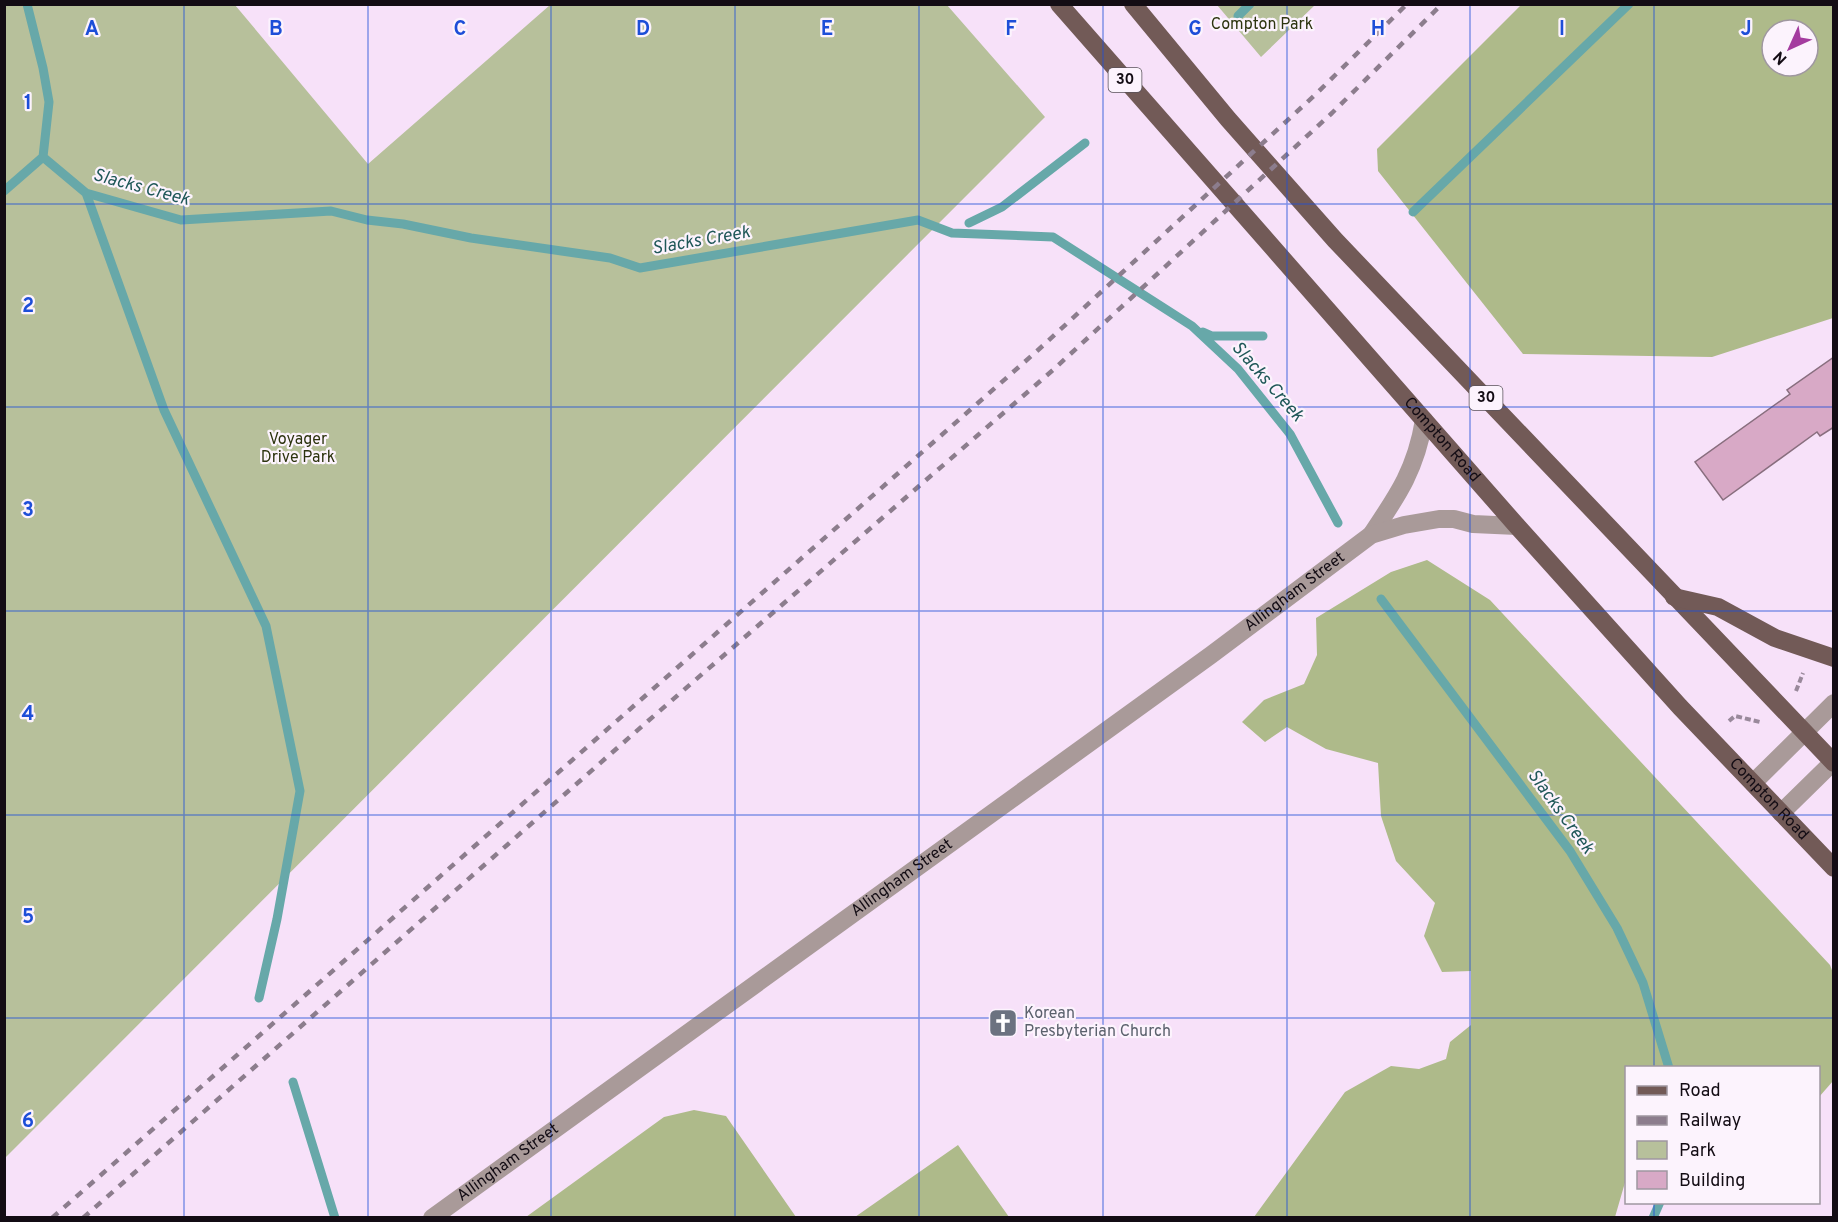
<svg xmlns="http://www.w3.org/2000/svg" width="1838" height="1222" viewBox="0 0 1838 1222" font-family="Overpass,sans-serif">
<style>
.green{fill:#b7c09b}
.forest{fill:#aeba8a;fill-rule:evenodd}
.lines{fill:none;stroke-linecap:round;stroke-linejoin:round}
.stream{stroke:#67a8a9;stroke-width:9}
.building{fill:#d8a9c6;stroke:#886e7e;stroke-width:1.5}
.path{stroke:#99899b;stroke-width:4;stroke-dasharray:6 3;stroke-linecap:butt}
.minor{stroke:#a99a99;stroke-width:18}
.major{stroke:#725a57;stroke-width:18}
.rail{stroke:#8c7d8d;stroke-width:4.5;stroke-dasharray:8 8;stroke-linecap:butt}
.grid{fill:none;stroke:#1d4ed8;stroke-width:1.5;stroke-opacity:0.55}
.labels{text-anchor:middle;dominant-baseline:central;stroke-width:4.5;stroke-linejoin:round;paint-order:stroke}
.shield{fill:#fcf3fd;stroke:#59515a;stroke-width:1.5}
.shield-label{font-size:15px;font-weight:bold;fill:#130c14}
.park-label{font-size:16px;fill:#2d340f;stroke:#fcf3fd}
.street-label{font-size:16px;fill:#130c14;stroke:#fcf3fd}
.worship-label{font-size:16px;fill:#5b616d;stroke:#fcf3fd;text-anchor:start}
.water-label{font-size:18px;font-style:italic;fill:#1f5758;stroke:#fcf3fd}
.grid-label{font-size:20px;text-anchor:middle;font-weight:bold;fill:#1d4ed8;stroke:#fcf3fd;stroke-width:4.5;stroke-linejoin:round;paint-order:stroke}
</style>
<rect width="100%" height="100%" fill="#f7e1f9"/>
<!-- green -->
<path class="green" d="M5 4 235 5 368 164 550 5H947L1045 117 5 1158Z
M1217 5H1315L1261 57Z"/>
<!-- forest -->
<path class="forest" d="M1521 5H1833V318L1712 357 1523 354 1378 171 1377 149ZM1772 30H1808V66H1772Z
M1427 560 1490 600 1830 965 1833 973V1081L1819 1097 1818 1068H1626V1179L1615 1217H1254L1345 1092 1391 1066 1419 1069 1446 1059 1450 1042 1471 1025V971L1442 972 1424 936 1435 903 1396 861 1381 816 1378 763 1326 749 1287 727 1265 742 1242 722 1264 700 1304 684 1317 655 1316 618 1391 572Z
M694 1110 726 1116 796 1217H526L664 1117Z
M958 1145 1009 1217H855Z"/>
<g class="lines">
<!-- stream -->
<path class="stream" d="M27 4 43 68 49 102 43 157 86 193 181 220 331 211 367 220 403 224 471 238 610 258 640 268 918 220 952 233 1053 237 1192 326 1238 369 1290 434 1338 523
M1238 16 1250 4
M4 191 43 157
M86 193 164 410 266 626 300 791 277 919 259 998
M1413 212 1629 4
M969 223 1002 207 1085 143
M1203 332 1212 336H1263
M1381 599 1570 851 1617 928 1643 983 1669 1068
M293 1082 335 1218
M1653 1218 1660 1202"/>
</g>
<!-- building -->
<path class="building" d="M1834 357V427L1820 436 1817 432 1723 500 1695 462 1790 394 1787 390Z"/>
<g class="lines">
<!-- path -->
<path class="path" d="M1796 691 1803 673
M1729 721 1735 716 1760 722"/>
<!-- minor -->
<g class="minor">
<path d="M1371 535C1398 495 1416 469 1424 420"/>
<path d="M1753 783 1834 703"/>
<path d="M1781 813 1834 761"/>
<path id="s1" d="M432 1218 1211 655 1371 535 1404 525 1439 519H1454L1473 524 1517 526"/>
</g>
<!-- major -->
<g class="major">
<path id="s2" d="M1059 4 1517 526 1680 707 1834 868"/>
<path d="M1133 4 1228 119 1335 240 1834 763"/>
<path d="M1674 597 1718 607 1775 638 1834 658"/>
</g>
<!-- rail -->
<path class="rail" d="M52 1218 1037 351 1316 94 1407 4
M83 1218 648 721 1053 370 1332 113 1442 4"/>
</g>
<!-- grid -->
<path class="grid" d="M184 4V1218M368 4V1218M551 4V1218M735 4V1218M919 4V1218M1103 4V1218M1287 4V1218M1470 4V1218M1654 4V1068M4 204H1834M4 407H1834M4 611H1834M4 815H1834M4 1018H1834M1654 1202V1218"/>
<!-- icons -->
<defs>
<g id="church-square" transform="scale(1.5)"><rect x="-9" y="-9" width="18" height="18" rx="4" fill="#6b7280" stroke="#fcf3fd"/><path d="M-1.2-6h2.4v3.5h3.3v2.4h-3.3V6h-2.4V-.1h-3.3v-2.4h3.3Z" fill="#fff"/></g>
</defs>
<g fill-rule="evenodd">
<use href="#church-square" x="1003" y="1023"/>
</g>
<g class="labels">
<!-- shield labels -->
<g class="shield">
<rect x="1108.5" y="68" width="33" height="24" rx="4.5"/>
<rect x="1469.5" y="386" width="33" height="24" rx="4.5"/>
</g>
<g class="shield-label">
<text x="1125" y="80">30</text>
<text x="1486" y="398">30</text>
</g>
<!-- park labels -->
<g class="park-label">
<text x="1262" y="25">Compton Park</text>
<text x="298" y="440">Voyager<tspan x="298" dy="18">Drive Park</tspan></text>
</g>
<!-- street labels -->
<g class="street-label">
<text stroke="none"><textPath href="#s2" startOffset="580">Compton Road</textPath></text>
<text stroke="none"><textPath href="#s1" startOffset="1066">Allingham Street</textPath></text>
<text stroke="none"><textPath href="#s2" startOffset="1066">Compton Road</textPath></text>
<text stroke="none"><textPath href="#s1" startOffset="580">Allingham Street</textPath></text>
<text stroke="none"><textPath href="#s1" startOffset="94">Allingham Street</textPath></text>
</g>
<!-- worship labels -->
<g class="worship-label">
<text x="1024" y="1014">Korean<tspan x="1024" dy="18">Presbyterian Church</tspan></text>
</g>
<!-- water labels -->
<g class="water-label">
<text transform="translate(141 188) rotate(15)">Slacks Creek</text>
<text transform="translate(701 241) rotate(-10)">Slacks Creek</text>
<text transform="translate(1267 382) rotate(49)">Slacks Creek</text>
<text transform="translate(1560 812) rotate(54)">Slacks Creek</text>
</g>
</g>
<g class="grid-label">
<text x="92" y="35">A</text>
<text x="276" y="35">B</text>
<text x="460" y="35">C</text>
<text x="643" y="35">D</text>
<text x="827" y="35">E</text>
<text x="1011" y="35">F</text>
<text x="1195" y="35">G</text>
<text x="1378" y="35">H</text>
<text x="1562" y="35">I</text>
<text x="1746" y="35">J</text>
<text x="28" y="109">1</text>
<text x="28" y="312">2</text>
<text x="28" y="516">3</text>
<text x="28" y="720">4</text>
<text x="28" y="923">5</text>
<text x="28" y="1127">6</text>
</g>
<!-- border -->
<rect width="1838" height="1222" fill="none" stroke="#130c14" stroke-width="12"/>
<!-- legend -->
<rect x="1625" y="1066" width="195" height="138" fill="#fcf3fd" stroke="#9f97a0" stroke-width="1.5"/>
<rect x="1637" y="1086" width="30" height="9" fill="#725a57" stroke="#9f97a0" stroke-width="1.5"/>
<text x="1679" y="1096" font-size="18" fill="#130c14">Road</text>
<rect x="1637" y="1116" width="30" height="9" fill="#8c7d8d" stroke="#9f97a0" stroke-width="1.5"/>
<text x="1679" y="1126" font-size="18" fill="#130c14">Railway</text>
<rect x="1637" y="1141" width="30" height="18" fill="#b7c09b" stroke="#9f97a0" stroke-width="1.5"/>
<text x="1679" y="1156" font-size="18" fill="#130c14">Park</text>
<rect x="1637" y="1171" width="30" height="18" fill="#d8a9c6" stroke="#9f97a0" stroke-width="1.5"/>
<text x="1679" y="1186" font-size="18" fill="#130c14">Building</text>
<!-- north arrow -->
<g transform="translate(1790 48) rotate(225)"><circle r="28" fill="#fcf3fd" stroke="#9f97a0" stroke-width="1.5"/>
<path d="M0-4.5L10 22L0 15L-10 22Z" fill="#a43c9f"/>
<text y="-9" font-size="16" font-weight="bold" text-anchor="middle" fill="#130c14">N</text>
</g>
</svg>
